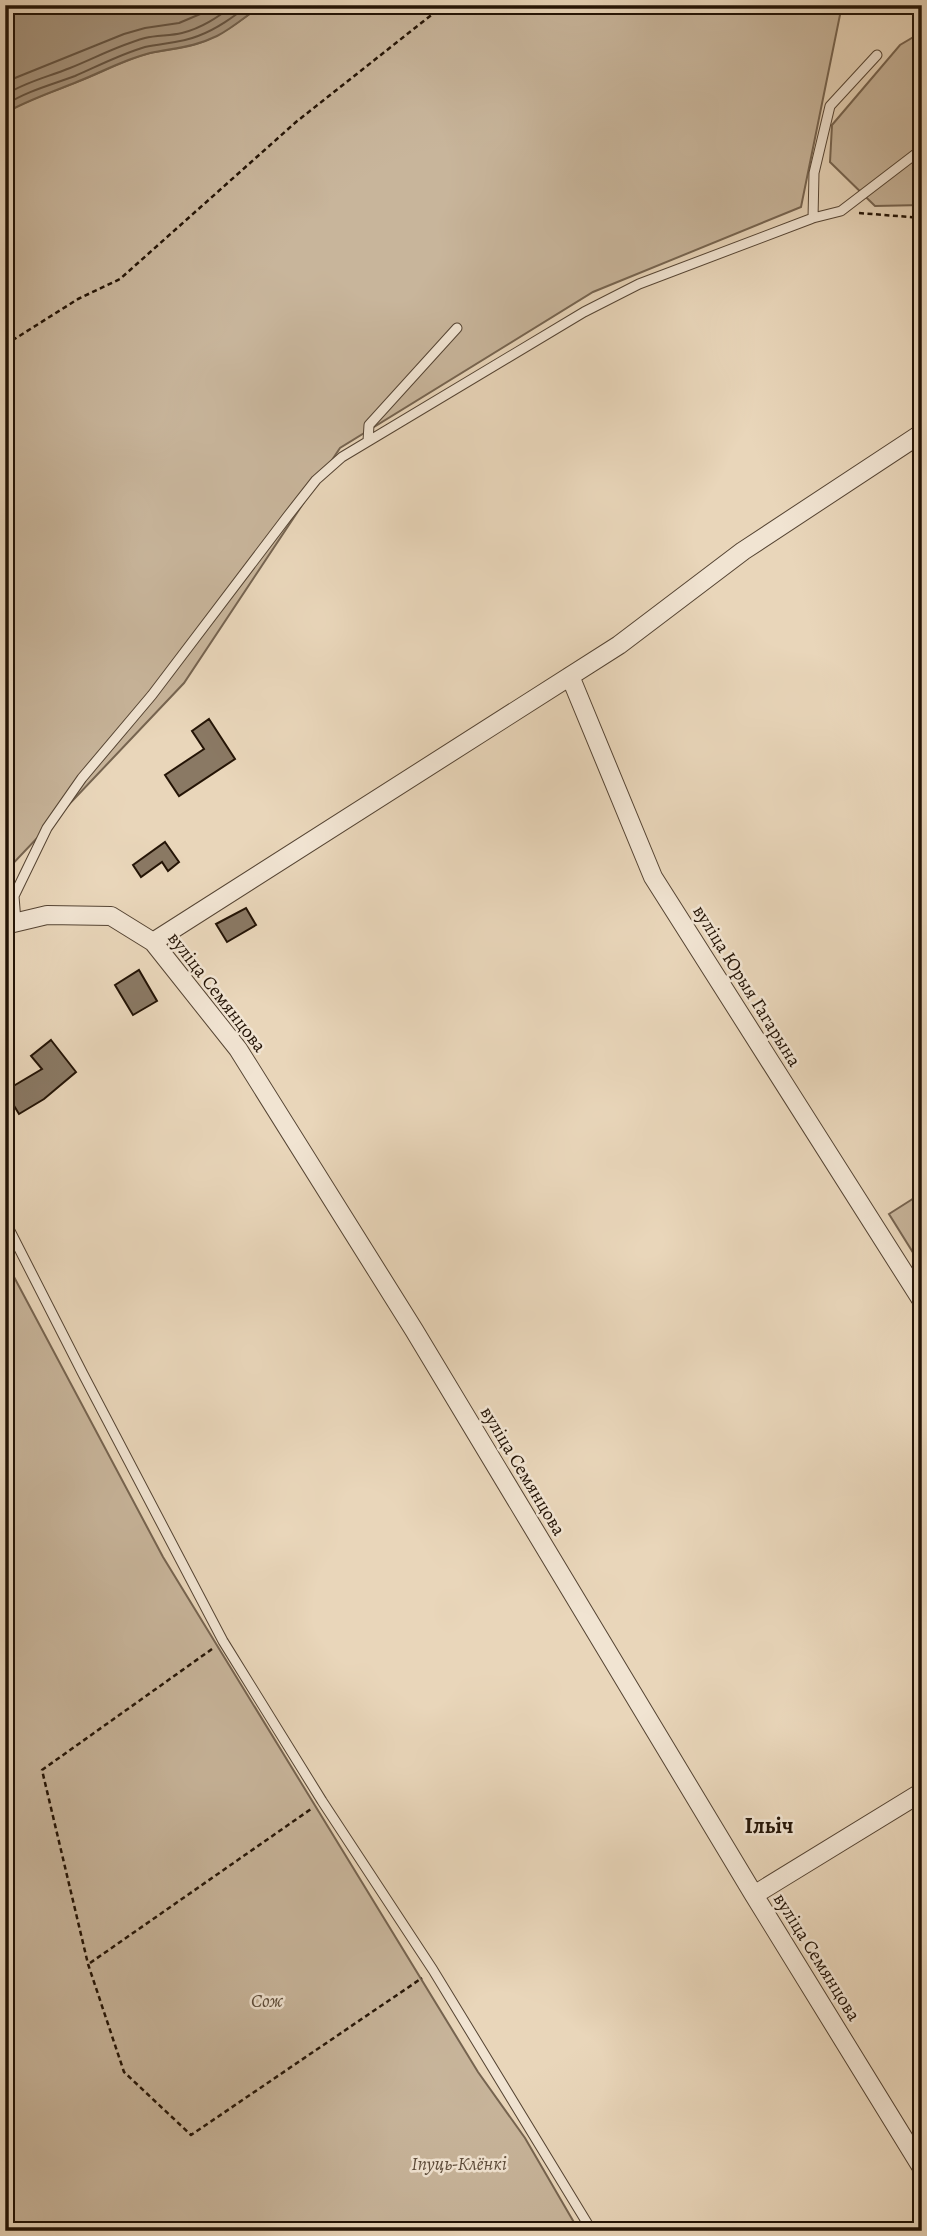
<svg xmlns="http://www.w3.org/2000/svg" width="927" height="2236" viewBox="0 0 927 2236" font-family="Alegreya,serif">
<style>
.green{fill:#c8b59b;stroke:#766450;stroke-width:2}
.water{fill:#a6947d;stroke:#72614d;stroke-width:2}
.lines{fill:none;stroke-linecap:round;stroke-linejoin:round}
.shore{stroke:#655442;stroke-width:2}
.building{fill:#8a7964;stroke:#241406;stroke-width:2}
.service-casing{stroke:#543;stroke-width:11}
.minor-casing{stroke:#543;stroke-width:20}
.path{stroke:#241406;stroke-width:2.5;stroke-dasharray:5 3.5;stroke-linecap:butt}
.service{stroke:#f1e4d2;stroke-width:9}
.minor{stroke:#f1e4d2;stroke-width:18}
.labels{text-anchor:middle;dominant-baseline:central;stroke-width:5;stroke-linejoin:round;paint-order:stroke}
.street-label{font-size:19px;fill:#241406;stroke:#f1e4d2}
.park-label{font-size:19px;font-style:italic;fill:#5d4c3a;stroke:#f1e4d2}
.quarter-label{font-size:23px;font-weight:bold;fill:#241406;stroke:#f1e4d2}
</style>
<rect width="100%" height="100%" fill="#e9d6ba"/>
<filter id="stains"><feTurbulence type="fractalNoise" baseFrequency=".00286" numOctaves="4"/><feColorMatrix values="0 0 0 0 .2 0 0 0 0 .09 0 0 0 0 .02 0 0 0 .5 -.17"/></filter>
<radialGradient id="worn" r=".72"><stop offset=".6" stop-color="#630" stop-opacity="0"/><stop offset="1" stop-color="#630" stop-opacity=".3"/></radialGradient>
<!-- green -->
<path class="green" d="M262 5H842L801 207 593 292 340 448 184 683 5 872V113C27 100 50 93 74 83 99 74 123 60 150 53 167 49 185 49 202 42 224 34 242 19 262 5Z
M922 32V205L875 206 830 162 832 125 900 45Z
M922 1193V1267L889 1214Z
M5 1260 163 1557 478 2072 525 2138 579 2231H5Z"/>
<!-- water -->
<path class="water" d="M5 5H262C247 15 233 28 217 36 195 47 173 48 150 53 125 59 102 72 79 81 53 92 30 99 5 113Z"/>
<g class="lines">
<!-- shore -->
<path class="shore" d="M5 82 124 34 145 28 179 23 205 12 215 5
M5 95C25 82 48 77 70 68 95 58 119 45 145 38 157 35 170 36 182 33 202 28 218 17 234 5
M5 105C27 91 51 85 75 76 98 66 121 54 145 47 163 43 181 43 198 36 217 29 233 17 249 5"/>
</g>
<!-- building -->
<path class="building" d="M209 719 235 759 179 796 165 775 204 749 192 731Z
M165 842 179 862 168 871 162 862 141 877 133 865Z
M246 908 256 925 227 942 216 924Z
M139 970 157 1001 133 1015 115 985Z
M51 1040 76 1072 44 1099 19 1114 5 1091 42 1069 31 1056Z"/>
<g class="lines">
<!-- service casing -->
<g class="service-casing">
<path id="service" d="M813 218 814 173 830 106 877 55
M368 441 369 425 457 328
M16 922 14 896 47 828 82 778 152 695 287 517 316 480 342 457 584 312 639 284 813 218 841 211 922 149
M5 1221 83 1374 223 1641 322 1801 433 1970 592 2231"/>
</g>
<!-- minor casing -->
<g class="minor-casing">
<path id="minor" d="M570 676 653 877 922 1301
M5 925 47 915 111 916 153 942 238 1049 414 1330 754 1895 922 2168
M153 942 619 645 743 551 922 433
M754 1895 922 1792"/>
</g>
<!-- path -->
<path class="path" d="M859 213 922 218
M5 345 78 299 120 279 296 122 444 5
M212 1649 42 1770 88 1964 124 2072 191 2135 422 1978
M90 1963 311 1809"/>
<!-- service -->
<use href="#service" class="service"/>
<!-- minor -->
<use href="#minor" class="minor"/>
</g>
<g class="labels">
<!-- street labels -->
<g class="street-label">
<text transform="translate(747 986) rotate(58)">вуліца Юрыя Гагарына</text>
<text transform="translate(217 992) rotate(52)">вуліца Семянцова</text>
<text transform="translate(523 1471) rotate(59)">вуліца Семянцова</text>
<text transform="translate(817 1957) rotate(58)">вуліца Семянцова</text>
</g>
<!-- park labels -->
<g class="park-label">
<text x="267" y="2001">Сож</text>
<text x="459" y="2164">Іпуць-Клёнкі</text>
</g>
<!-- quarter labels -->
<g class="quarter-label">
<text x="769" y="1825">Ільіч</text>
</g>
</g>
<!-- margin -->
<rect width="927" height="2236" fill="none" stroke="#e9d6ba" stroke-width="28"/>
<rect x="7" y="7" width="913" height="2222" fill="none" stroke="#241406" stroke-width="3.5"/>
<rect x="14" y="14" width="899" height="2208" fill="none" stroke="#241406" stroke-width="2"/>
<rect width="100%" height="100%" filter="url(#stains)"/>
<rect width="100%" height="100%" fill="url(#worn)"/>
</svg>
